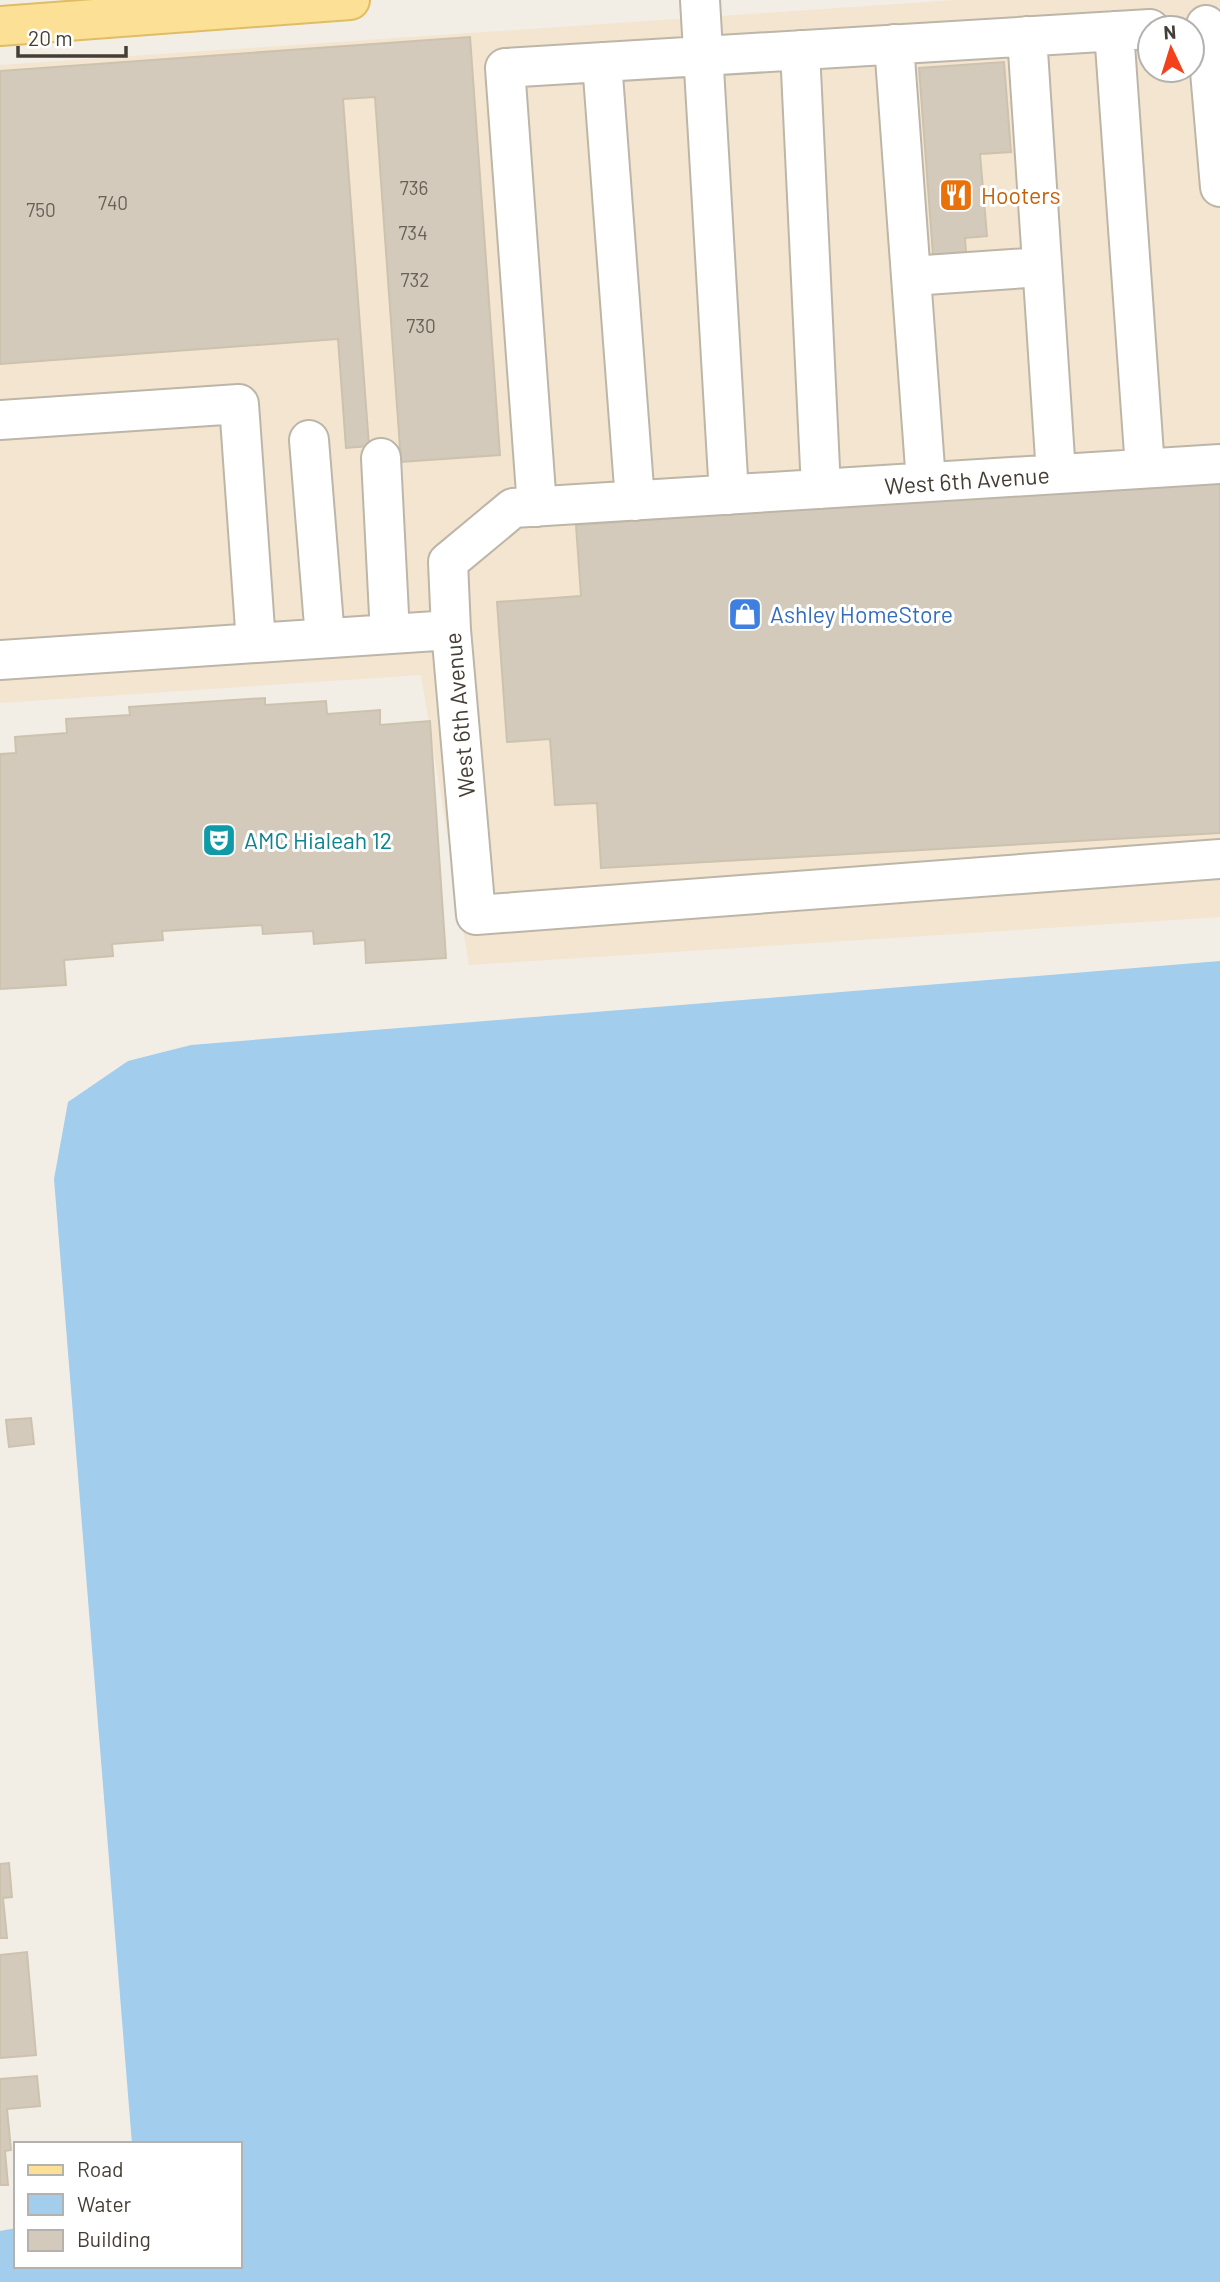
<svg xmlns="http://www.w3.org/2000/svg" width="1220" height="2282" viewBox="0 0 1220 2282" font-family="Barlow,sans-serif">
<style>
.commercial{fill:#f3e5d0;fill-rule:evenodd}
.water{fill:#a2cded}
.building{fill:#d3cabb;stroke:#cdc2ae;stroke-width:2}
.lines{fill:none;stroke-linecap:round;stroke-linejoin:round}
.minor-casing{stroke:#bdb6a8;stroke-width:42}
.major-casing{stroke:#dfbd65;stroke-width:42}
.minor{stroke:#fff;stroke-width:38}
.major{stroke:#fbe095;stroke-width:38}
.labels{text-anchor:middle;dominant-baseline:central;stroke-width:6;stroke-linejoin:round;paint-order:stroke}
.number-label{font-size:19px;fill:#686156}
.food-label{font-size:23px;fill:#c56008;stroke:#fff;text-anchor:start}
.street-label{font-size:23px;fill:#443e35;stroke:#fff}
.shop-label{font-size:23px;fill:#366cbe;stroke:#fff;text-anchor:start}
.culture-label{font-size:23px;fill:#0d838f;stroke:#fff;text-anchor:start}
</style>
<rect width="100%" height="100%" fill="#f2eee5"/>
<!-- commercial -->
<path class="commercial" d="M955 0H1220V917L469 965 421 675 0 703V65ZM1150 28H1192V70H1150Z"/>
<!-- water -->
<path class="water" d="M1220 961V2282H0V2231L16 2228V2266H240V2144H132L54 1179 68 1102 128 1061 191 1045Z"/>
<!-- building -->
<path class="building" d="M470 37 500 455 401 462 375 97 343 99 369 446 346 448 338 339 0 364V71Z
M1004 62 1011 152 980 154 987 236 965 238 966 252 933 255 919 68Z
M1220 480V833L601 868 597 803 555 805 550 739 507 742 497 602 581 596 576 525Z
M265 698V705L326 701 327 714 380 710V725L430 721 446 958 366 963 365 940 314 944 313 931 263 934 262 925 162 931 163 940 112 944 113 956 64 960 66 985 0 989V754L16 753 15 737 67 733 66 719 130 715 129 707Z
M31 1418 34 1444 9 1447 6 1420Z
M9 1863 12 1897 3 1898 7 1938H0V1864Z
M27 1952 36 2055 0 2058V1955Z
M37 2076 40 2106 7 2109 11 2150 5 2151 8 2185H0V2079Z"/>
<g class="lines">
<!-- minor casing -->
<g class="minor-casing">
<path id="minor" d="M700 0 729 495
M1206 25 1220 187
M1114 31 1145 468
M1027 36 1056 474
M894 44 926 482
M800 50 821 489
M602 62 635 501
M911 276 1042 267
M0 420 239 404 256 643
M309 440 325 638
M381 458 390 634
M1220 464 513 508 448 562 451 630 476 915 1220 859
M537 507 505 68 1150 29
M0 660 451 630"/>
</g>
<!-- major casing -->
<g class="major-casing">
<path id="major" d="M0 26 350 0"/>
</g>
<!-- minor -->
<use href="#minor" class="minor"/>
<!-- major -->
<use href="#major" class="major"/>
</g>
<!-- icons -->
<defs>
<g id="restaurant-square" transform="scale(1.75)"><rect x="-9" y="-9" width="18" height="18" rx="4" fill="#e8710a" stroke="#fff"/><path d="M-5-6h1v4h1v-4h1v4h1v-4h1v5L-1.5 .5V6h-2V.5L-5-1ZM5-6V6H3V1.5H1.5Q1.5-4 5-6Z" fill="#fff"/></g>
<g id="shop-square" transform="scale(1.75)"><rect x="-9" y="-9" width="18" height="18" rx="4" fill="#3f7fe0" stroke="#fff"/><path d="M-5-2.5h2.3a2.7 3.5 0 0 1 5.4 0H5L5.5 6h-11ZM-1.5-2.5h3a1.5 2.3 0 0 0-3 0Z" fill="#fff"/></g>
<g id="theatre-square" transform="scale(1.75)"><rect x="-9" y="-9" width="18" height="18" rx="4" fill="#0f9aa8" stroke="#fff"/><path d="M-5-5.5Q0-4 5-5.5V0Q5 5 0 6Q-5 5-5 0ZM-3.3-2.5H-1v1.5H-3.3ZM1-2.5H3.3v1.5H1ZM-2.8 1Q0 5.5 2.8 1Z" fill="#fff"/></g>
</defs>
<g fill-rule="evenodd">
<use href="#restaurant-square" x="956" y="195"/>
<use href="#shop-square" x="745" y="614"/>
<use href="#theatre-square" x="219" y="840"/>
</g>
<g class="labels">
<!-- number labels -->
<g class="number-label">
<text x="414" y="187">736</text>
<text x="113" y="202">740</text>
<text x="41" y="209">750</text>
<text x="413" y="232">734</text>
<text x="415" y="279">732</text>
<text x="421" y="325">730</text>
</g>
<!-- food labels -->
<g class="food-label">
<text x="981" y="195">Hooters</text>
</g>
<!-- street labels -->
<g class="street-label">
<text transform="translate(967 480) rotate(-4)">West 6th Avenue</text>
<text transform="translate(459 715) rotate(-95)">West 6th Avenue</text>
</g>
<!-- shop labels -->
<g class="shop-label">
<text x="770" y="614">Ashley HomeStore</text>
</g>
<!-- culture labels -->
<g class="culture-label">
<text x="244" y="840">AMC Hialeah 12</text>
</g>
</g>
<!-- legend -->
<rect x="14" y="2142" width="228" height="126" fill="#ffffff" stroke="#b4b2ae" stroke-width="2"/>
<rect x="28" y="2165" width="35" height="10" fill="#fbe095" stroke="#b4b2ae" stroke-width="2"/>
<text x="77" y="2177" font-size="21" fill="#443e35">Road</text>
<rect x="28" y="2194" width="35" height="21" fill="#a2cded" stroke="#b4b2ae" stroke-width="2"/>
<text x="77" y="2212" font-size="21" fill="#443e35">Water</text>
<rect x="28" y="2230" width="35" height="21" fill="#d3cabb" stroke="#b4b2ae" stroke-width="2"/>
<text x="77" y="2247" font-size="21" fill="#443e35">Building</text>
<!-- north arrow -->
<g transform="translate(1171 49) rotate(356)"><circle r="33" fill="#ffffff" stroke="#b4b2ae" stroke-width="2"/>
<path d="M0-5L12 26L0 18L-12 26Z" fill="#f2411b"/>
<text y="-10" font-size="19" font-weight="bold" text-anchor="middle" fill="#443e35">N</text>
</g>
<!-- scale -->
<path d="M18 46v10h108v-10" fill="none" stroke="#443e35" stroke-width="3.5"/>
<text x="28" y="46" font-size="21" fill="#443e35" stroke="#ffffff" stroke-width="5" paint-order="stroke">20 m</text>
</svg>
